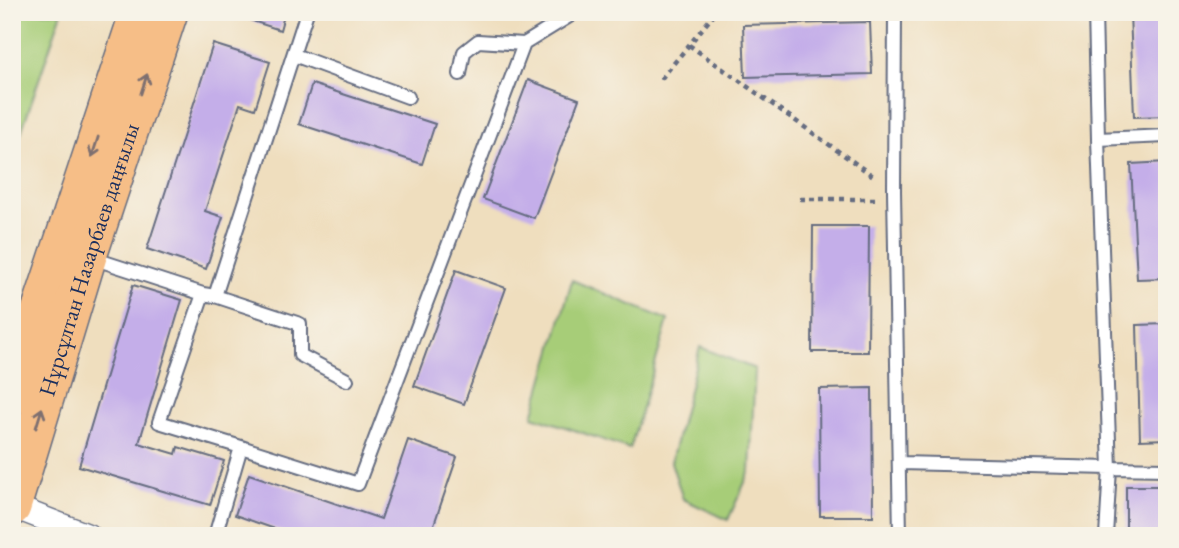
<svg xmlns="http://www.w3.org/2000/svg" width="1179" height="548" viewBox="0 0 1179 548" font-family="'EB Garamond',serif">
<style>
.green{fill:#a7cd78;stroke:#617e6b;stroke-width:2}
.building{fill:#c4aee9}
.lines{fill:none;stroke-linecap:round;stroke-linejoin:round}
.service-casing{stroke:#656c80;stroke-width:16}
.minor-casing{stroke:#656c80;stroke-width:26}
.primary-casing{stroke:#656c80;stroke-width:40}
.path{stroke:#656c80;stroke-width:4.5;stroke-dasharray:5 5;stroke-linecap:butt}
.service{stroke:#fff;stroke-width:12}
.minor{stroke:#fff;stroke-width:23}
.primary{stroke:#f6be87;stroke-width:37}
.oneway{stroke:#7e6f70}
.labels{text-anchor:middle;dominant-baseline:central;stroke-width:6;stroke-linejoin:round;paint-order:stroke}
.street-label{font-size:23px;fill:#1b2f5e;stroke:#f7f3e8}
</style>
<rect width="100%" height="100%" fill="#f7f3e8"/>
<filter id="ink" filterUnits="userSpaceOnUse"><feTurbulence type="fractalNoise" baseFrequency=".0143" numOctaves="2"/><feDisplacementMap in="SourceGraphic" scale="14" xChannelSelector="R" yChannelSelector="G"/><feConvolveMatrix kernelMatrix="1 2 1 2 8 2 1 2 1" color-interpolation-filters="sRGB"/></filter>
<filter id="wash" filterUnits="userSpaceOnUse"><feTurbulence type="fractalNoise" baseFrequency=".00686" numOctaves="4" result="noise"/><feDisplacementMap in="SourceGraphic" scale="28" xChannelSelector="R" yChannelSelector="G"/><feGaussianBlur stdDeviation="1.57" result="paint"/><feColorMatrix in="noise" values="0 0 0 0 0 0 0 0 0 0 0 0 0 0 0 0 0 1.4 0 .05"/><feComposite in="paint" operator="in"/></filter>
<g filter="url(#wash)">
<rect width="100%" height="100%" fill="#efdebe"/>
<!-- green -->
<path class="green" d="M12 12H62L12 159Z
M572 280 668 320 630 449 533 416Z
M700 347 755 369 750 471 728 520 683 499 671 462Z"/>
<g id="blocks">
<!-- building -->
<path class="building" d="M225 12H285L280 30Z
M1130 12H1167V116L1134 117Z
M870 22 872 74 745 77 743 25Z
M213 44 270 62 255 109 240 104 205 211 223 217 206 269 147 249Z
M528 80 579 99 534 218 483 199Z
M312 84 435 124 422 164 299 124Z
M1167 162V278L1137 279 1131 164Z
M813 226H869L868 352H812Z
M456 270 506 288 464 404 414 386Z
M133 285 182 300 139 443 176 454 178 447 224 461 210 505 79 466Z
M1167 324V439L1140 440 1137 325Z
M872 388 873 516H820L819 389Z
M408 440 457 457 430 536H295L235 515 249 474 381 519Z
M1126 486H1167V536H1126Z"/>
</g>
</g>
<g filter="url(#ink)">
<use href="#blocks" fill-opacity="0" stroke="#656c80" stroke-width="2"/>
<g class="lines">
<!-- service casing -->
<g class="service-casing">
<path id="service" d="M895 12 894 191 900 536
M1095 12 1098 139 1110 468 1167 469
M294 55 408 97
M460 74 464 52 478 41 524 44
M1098 139 1167 136
M92 258 203 294 159 422 241 447 215 536
M203 294 215 296 307 12
M215 296 300 324V355L347 380
M241 447 358 484 524 44 576 12
M900 463 1110 468 1106 536"/>
</g>
<!-- minor casing -->
<g class="minor-casing">
<path id="minor" d="M12 506 89 536"/>
</g>
<!-- primary casing -->
<g class="primary-casing">
<g id="primary">
<path d="M12 396 139 12"/>
<path id="s1" d="M12 507 88 256 169 12"/>
</g>
</g>
<!-- path -->
<path class="path" d="M689 45 876 178
M661 79 716 12
M800 199H877"/>
<!-- service -->
<use href="#service" class="service"/>
<!-- minor -->
<use href="#minor" class="minor"/>
<!-- primary -->
<use href="#primary" class="primary"/>
</g>
<!-- one-way arrows -->
<defs><path id="oneway-shaft" d="M-6 0H5M1.5-3L5.5 0L1.5 3" fill="none" stroke-width="1.6" stroke-linecap="round" stroke-linejoin="round" transform="scale(1.75)"/></defs>
<g class="oneway">
<use href="#oneway-shaft" transform="translate(144 84) rotate(-72)"/>
<use href="#oneway-shaft" transform="translate(95 147) rotate(108)"/>
<use href="#oneway-shaft" transform="translate(39 418) rotate(-73)"/>
</g>
</g>
<g class="labels">
<!-- street labels -->
<g class="street-label">
<text stroke="none"><textPath href="#s1" startOffset="259">Нұрсұлтан Назарбаев даңғылы</textPath></text>
</g>
</g>
<!-- margin -->
<rect width="1179" height="548" fill="none" stroke="#f7f3e8" stroke-width="42"/>
</svg>
